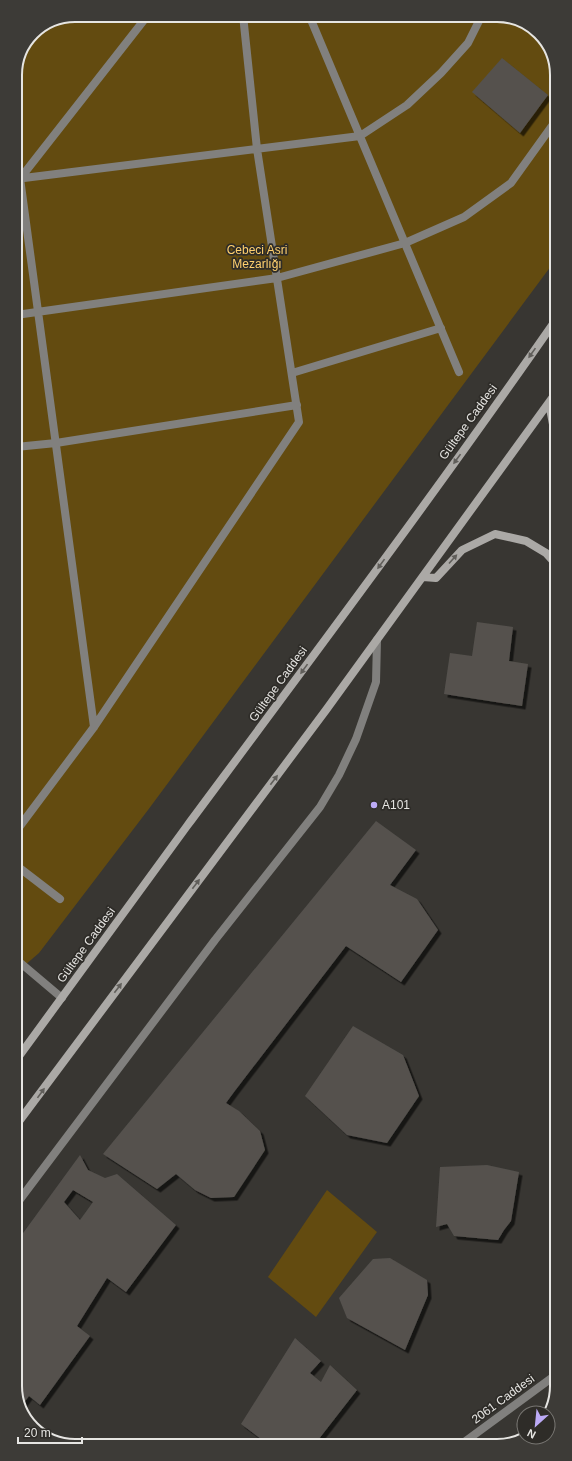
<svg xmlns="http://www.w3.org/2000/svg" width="572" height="1461" viewBox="0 0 572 1461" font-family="Arial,sans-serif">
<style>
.green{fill:#634b10}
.building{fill:#54514d;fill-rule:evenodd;filter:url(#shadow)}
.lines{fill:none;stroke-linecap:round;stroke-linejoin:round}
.service{stroke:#81807e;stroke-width:8}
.minor{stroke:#81807e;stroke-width:8}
.secondary{stroke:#aba9a6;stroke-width:8}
.oneway{fill:#605e5a}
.poi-dot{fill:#bcaaf6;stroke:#2e2c28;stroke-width:1.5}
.labels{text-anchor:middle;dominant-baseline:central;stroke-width:3.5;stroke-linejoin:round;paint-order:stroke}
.park-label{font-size:12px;fill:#ffd06e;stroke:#2e2c28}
.street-label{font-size:12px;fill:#e6e5e2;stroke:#2e2c28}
.poi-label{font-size:12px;fill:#e6e5e2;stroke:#2e2c28;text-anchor:start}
.rim{fill:none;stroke:#e6e5e2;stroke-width:2}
</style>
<defs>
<filter id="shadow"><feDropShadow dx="3.5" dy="3.5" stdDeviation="0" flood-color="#0009"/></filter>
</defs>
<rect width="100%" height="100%" fill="#383632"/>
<!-- green -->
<path class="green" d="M75 15H501L534 28 554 56V262L148 810 39 953 17 972 15 71 33 32Z
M327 1190 377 1232 316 1317 268 1277Z"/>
<!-- building -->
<path class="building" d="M502 58 548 95 520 133 472 92Z
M477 622 513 627 509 661 528 664 522 706 444 694 450 653 472 656Z
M376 821 416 850 390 885 417 899 438 930 401 982 346 946 234 1092 226 1103 239 1111 260 1131 265 1150 234 1197 211 1198 195 1190 176 1174 157 1189 103 1154Z
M353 1026 403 1055 419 1096 387 1143 347 1135 305 1096Z
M80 1155 88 1170 105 1178 117 1174 176 1225 126 1292 107 1278 77 1326 90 1336 40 1405 29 1396 20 1408 18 1405V1240ZM73 1190 93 1202 80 1220 64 1202Z
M487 1165 519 1172 511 1221 504 1230 498 1240 454 1236 447 1224 436 1227 440 1167Z
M390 1258 427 1280 428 1295 405 1350 347 1318 339 1298 373 1259Z
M295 1338 321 1361 310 1373 321 1382 330 1365 357 1390 315 1444 269 1445 241 1424Z"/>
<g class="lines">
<!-- service -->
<path class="service" d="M309 15 459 372
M20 178 94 727
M16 179 360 136 407 105 441 73 468 43 482 15
M15 185 148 15
M16 315 277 278 405 243 464 217 511 183 554 123
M292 373 441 328
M16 447 56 443 297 405
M17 830 94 727 299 422 257 149 243 15
M17 866 60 899
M17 960 62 998
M18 1202 215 940 320 807 339 775 356 739 376 682 377 640"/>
<!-- minor -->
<path class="minor" d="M463 1443 557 1374"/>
<!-- secondary -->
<path class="secondary" d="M549 403 555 435
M423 577 436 578 462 550 495 534 526 541 546 553 555 563
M17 1059C74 982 130 903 187 826 311 659 436 492 555 321
M17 1124 326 710 555 394"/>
</g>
<!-- one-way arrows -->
<defs><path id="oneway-solid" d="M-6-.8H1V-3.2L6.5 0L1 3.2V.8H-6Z"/></defs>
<g class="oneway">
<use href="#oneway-solid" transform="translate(532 353) rotate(125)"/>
<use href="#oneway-solid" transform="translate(457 459) rotate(126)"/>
<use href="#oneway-solid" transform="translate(453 559) rotate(-48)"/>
<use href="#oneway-solid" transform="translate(381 564) rotate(126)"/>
<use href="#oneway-solid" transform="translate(304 669) rotate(126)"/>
<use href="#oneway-solid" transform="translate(274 780) rotate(-53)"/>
<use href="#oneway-solid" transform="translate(196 884) rotate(-53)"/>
<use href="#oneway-solid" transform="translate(118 988) rotate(-53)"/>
<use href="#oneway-solid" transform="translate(41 1093) rotate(-54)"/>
</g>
<!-- markers -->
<circle class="poi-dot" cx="374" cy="805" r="4"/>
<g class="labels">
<!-- park labels -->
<g class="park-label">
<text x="257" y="250">Cebeci Asri<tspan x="257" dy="14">Mezarlığı</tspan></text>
</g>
<!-- street labels -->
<g class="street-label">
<text transform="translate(468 422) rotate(-54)">Gültepe Caddesi</text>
<text transform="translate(278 684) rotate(-54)">Gültepe Caddesi</text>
<text transform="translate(86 945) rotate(-54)">Gültepe Caddesi</text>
<text transform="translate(503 1399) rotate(-36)">2061 Caddesi</text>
</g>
<!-- poi labels -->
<g class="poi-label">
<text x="382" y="805">A101</text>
</g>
</g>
<!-- crop -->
<path d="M0 0H572V1461H0ZM75 22H497A53 53 0 0 1 550 75V1386A53 53 0 0 1 497 1439H75A53 53 0 0 1 22 1386V75A53 53 0 0 1 75 22Z" fill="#3d3b37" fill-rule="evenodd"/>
<path class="rim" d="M75 22H497A53 53 0 0 1 550 75V1386A53 53 0 0 1 497 1439H75A53 53 0 0 1 22 1386V75A53 53 0 0 1 75 22Z"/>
<!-- north arrow -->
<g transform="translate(536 1425) rotate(207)"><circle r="19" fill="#2e2c28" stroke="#787672"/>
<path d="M0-3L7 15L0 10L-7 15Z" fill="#bcaaf6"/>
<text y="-6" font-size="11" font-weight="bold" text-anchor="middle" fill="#e6e5e2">N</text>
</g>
<!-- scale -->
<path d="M18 1437v6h64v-6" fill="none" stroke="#e6e5e2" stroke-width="2"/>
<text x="24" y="1437" font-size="12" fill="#e6e5e2" stroke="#2e2c28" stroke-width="3" paint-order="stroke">20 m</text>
</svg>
